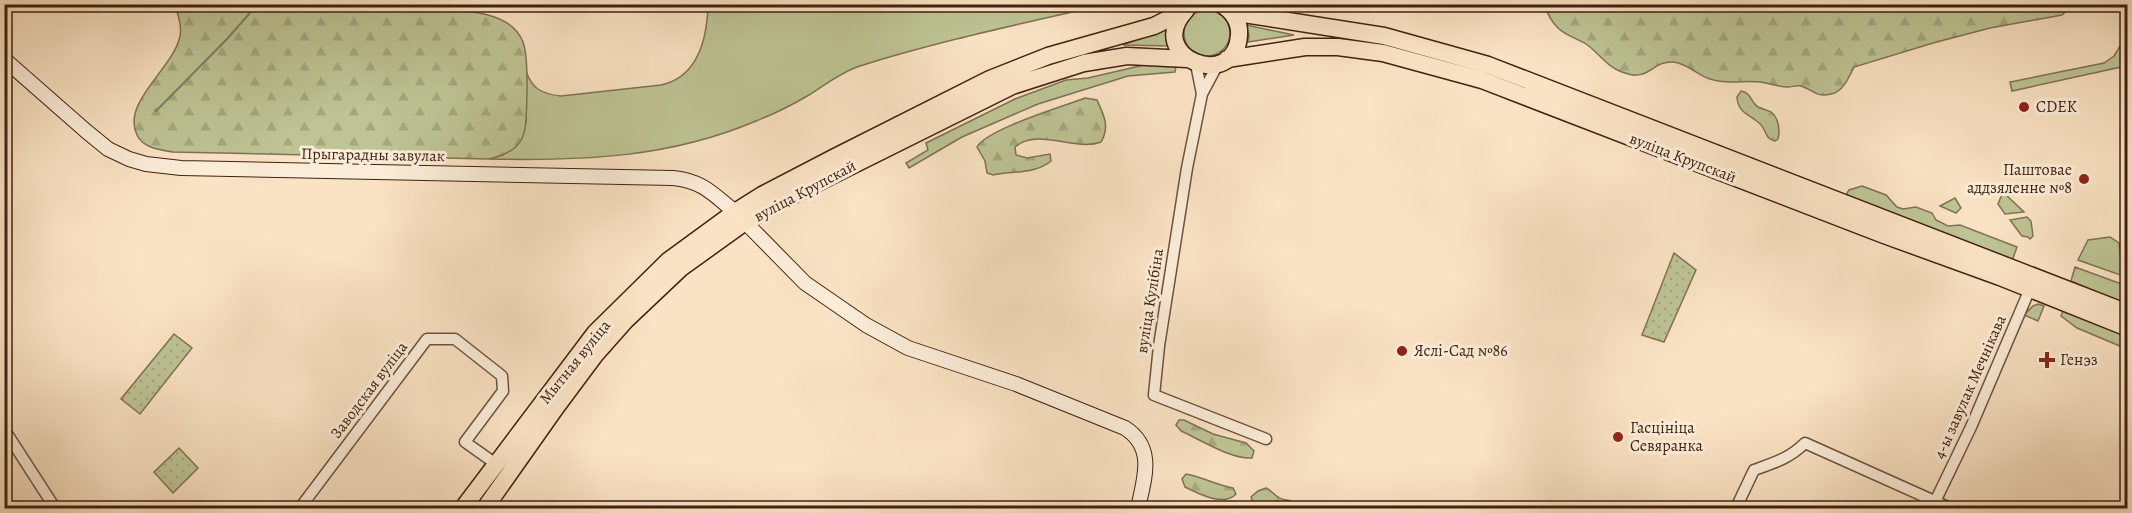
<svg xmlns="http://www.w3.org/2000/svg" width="2132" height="513" viewBox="0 0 2132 513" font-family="Alegreya,serif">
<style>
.grass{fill:#bec495;stroke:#807253;stroke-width:1.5}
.forest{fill:url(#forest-firs);stroke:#807253;stroke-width:1.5}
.park{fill:url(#park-dots);stroke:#807253;stroke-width:1.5}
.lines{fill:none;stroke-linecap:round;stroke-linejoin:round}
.stream{stroke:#798070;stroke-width:2}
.street-casing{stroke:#6f523e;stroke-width:13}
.secondary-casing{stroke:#412111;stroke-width:16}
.primary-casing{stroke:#412111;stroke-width:19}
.street{stroke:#fcedd9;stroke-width:10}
.secondary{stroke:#fcedd9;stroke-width:14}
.primary{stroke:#fae3c4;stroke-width:16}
.poi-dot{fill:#8f2418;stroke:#fcedd9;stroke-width:2}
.labels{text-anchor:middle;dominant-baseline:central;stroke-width:6;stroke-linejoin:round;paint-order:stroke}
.poi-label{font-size:16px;fill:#412111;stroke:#fcedd9;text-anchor:start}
.street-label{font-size:16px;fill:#412111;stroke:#fcedd9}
</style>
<defs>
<pattern id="forest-firs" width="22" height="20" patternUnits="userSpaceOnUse" patternTransform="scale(1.5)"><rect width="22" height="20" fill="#bec495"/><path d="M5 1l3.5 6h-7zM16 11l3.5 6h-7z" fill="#a4a87f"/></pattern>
<pattern id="park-dots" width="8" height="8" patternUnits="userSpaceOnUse" patternTransform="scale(1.5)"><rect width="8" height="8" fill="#bec495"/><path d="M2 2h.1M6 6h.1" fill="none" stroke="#a4a87f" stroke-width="1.8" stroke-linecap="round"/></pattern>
</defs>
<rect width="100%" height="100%" fill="#fae3c4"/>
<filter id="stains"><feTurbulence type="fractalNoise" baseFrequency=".00333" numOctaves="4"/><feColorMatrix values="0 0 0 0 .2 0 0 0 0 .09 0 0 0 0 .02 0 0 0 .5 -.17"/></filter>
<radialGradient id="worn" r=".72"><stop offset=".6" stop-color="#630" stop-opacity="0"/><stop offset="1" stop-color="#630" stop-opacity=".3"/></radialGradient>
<!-- grass -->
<path class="grass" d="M708 5H1102C1021 24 939 41 860 66 841 72 825 85 809 95 792 105 774 114 756 121 669 158 582 161 489 159L503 155 526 123V71C532 89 542 94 561 96L661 85C698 77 707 38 708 5Z
M1184 33a23 23 0 1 1 46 0a23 23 0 1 1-46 0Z
M1246 25 1294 35 1248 42 1249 36Z
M1168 27 1171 46 1123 45Z
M2127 35V56L2121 67 2012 91 2010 82 2104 63 2114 56Z
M1148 64 1176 67 1175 72 1128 76 1038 104 962 137 909 168 906 163 928 150 926 143 1015 99 1066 80 1088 78Z
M1862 186 1886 195 1897 207 1903 209 1916 207 1932 213 1936 220 1948 226 1960 225 2017 247 2012 261 1849 198 1847 193 1849 190Z
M2003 192 2024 212 2005 214 1998 204Z
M1955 198 1961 208 1956 213 1940 206Z
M2027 217 2031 221 2033 236 2030 239 2028 237 2022 236 2010 220Z
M2110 237 2119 243 2123 276 2078 260 2088 240Z
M2075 267 2127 286V305L2071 281Z
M2038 304 2044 306 2038 321 2024 315 2033 306Z
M2063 311H2068L2127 335V349L2077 328 2061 316Z"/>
<!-- forest -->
<path class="forest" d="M388 5C403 14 420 12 437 11 465 10 511 11 523 42 529 59 527 101 526 120 525 146 512 153 489 159L173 152C160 150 143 148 137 135 121 102 174 68 180 36 182 26 178 15 175 5Z
M1545 5V4L2072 5 2062 15 1990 28 1933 43 1854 67C1849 77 1843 92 1831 94 1816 98 1814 90 1801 86 1797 85 1792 87 1788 87 1778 87 1769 83 1760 82 1743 80 1727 85 1710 79 1697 75 1687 63 1673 62 1651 61 1649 83 1622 72 1606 66 1599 53 1586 44 1577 38 1566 36 1558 28 1552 22 1547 13 1545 5Z
M1741 91C1752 93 1750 102 1758 107 1762 109 1767 110 1771 112 1779 118 1780 131 1778 139L1775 141C1764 139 1767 129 1759 123 1749 114 1738 113 1737 97Z
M1085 98 1097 100C1104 115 1110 127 1101 142 1075 152 1038 127 1015 147L1016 155 1027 158 1050 154 1051 161C1036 174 1011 171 993 175L987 173 985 161 977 147C987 129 1062 107 1085 98Z
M1179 420H1184L1213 434 1246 443 1254 451 1252 458C1230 459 1201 440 1181 431L1176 425Z
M1186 474C1203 477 1216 485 1233 488L1236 494C1224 507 1199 494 1185 487L1182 479Z
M1266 488C1271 490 1273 494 1278 497 1287 503 1289 496 1299 508H1258L1253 503 1251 497 1258 491Z"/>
<!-- park -->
<path class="park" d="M1674 253 1696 270 1664 342 1642 335Z
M174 334 192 348 140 414 121 399Z
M179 448 198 468 173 493 154 472Z"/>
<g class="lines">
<!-- stream -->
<path class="stream" d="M156 111 227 39 249 14 254 4"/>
<!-- street casing -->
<g class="street-casing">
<path id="street" d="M1196 64 1202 94
M1218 64 1202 94 1187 168 1159 346 1154 395 1266 439
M4 429 55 508
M300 508 427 339H455L502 376 503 391 465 442 496 464
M1736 508 1754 470C1774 463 1790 458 1805 443L1950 508
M1932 508 1971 427 2032 284"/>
</g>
<!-- secondary casing -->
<g class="secondary-casing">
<path id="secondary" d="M1192 5V4
M4 59 86 131 108 149 129 159 146 164 181 168 673 178C703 181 713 194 735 212
M745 222 805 283 866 325 908 348 1016 384 1125 428C1156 448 1144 479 1138 508"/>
</g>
<!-- primary casing -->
<g class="primary-casing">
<path id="primary" d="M1186 10C1142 57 1236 93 1239 35 1240 21 1232 11 1221 4
M1231 12 1384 36 1488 65 2128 313
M1227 59 1305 47H1338L1383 53 1482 80 1884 235 2000 277 2128 328
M463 508 595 333 668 261 735 212 762 195 835 157 990 79 1048 56 1154 26 1184 11
M485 508 557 406 595 355 626 320 681 268 745 222 770 207 835 174 1012 86 1084 63 1127 56 1187 59"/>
</g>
<!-- street -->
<use href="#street" class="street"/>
<!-- secondary -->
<use href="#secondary" class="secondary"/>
<!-- primary -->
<use href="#primary" class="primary"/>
</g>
<!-- markers -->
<g class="poi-dot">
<circle cx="2024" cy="107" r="6"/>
<circle cx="2084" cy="179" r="6"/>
<circle cx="1402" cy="351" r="6"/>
<path d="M2044 351h6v6h6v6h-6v6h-6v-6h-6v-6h6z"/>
<circle cx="1618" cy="437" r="6"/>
</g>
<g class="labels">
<!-- poi labels -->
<g class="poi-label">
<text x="2036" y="107">CDEK</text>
<text x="2072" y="170" text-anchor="end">Паштовае<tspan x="2072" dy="18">аддзяленне №8</tspan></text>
<text x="1414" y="351">Яслі-Сад №86</text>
<text x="2060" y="360">Генэз</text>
<text x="1630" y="428">Гасцініца<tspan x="1630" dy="18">Севяранка</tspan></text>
</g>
<!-- street labels -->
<g class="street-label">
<text transform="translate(373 155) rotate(1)">Прыгарадны завулак</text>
<text transform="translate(1683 158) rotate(21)">вуліца Крупскай</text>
<text transform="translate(805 191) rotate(-28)">вуліца Крупскай</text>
<text transform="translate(1150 301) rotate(-81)">вуліца Кулібіна</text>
<text transform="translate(575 362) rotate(-51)">Мытная вуліца</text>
<text transform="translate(1970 387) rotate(-66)">4-ы завулак Мечнікава</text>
<text transform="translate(369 390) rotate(-53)">Заводская вуліца</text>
</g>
</g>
<!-- margin -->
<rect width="2132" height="513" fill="none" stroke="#fae3c4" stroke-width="24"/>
<rect x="6" y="6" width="2120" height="501" fill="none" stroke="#412111" stroke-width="3"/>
<rect x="12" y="12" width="2108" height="489" fill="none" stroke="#412111" stroke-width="1.5"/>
<rect width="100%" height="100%" filter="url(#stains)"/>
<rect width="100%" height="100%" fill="url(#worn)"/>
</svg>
